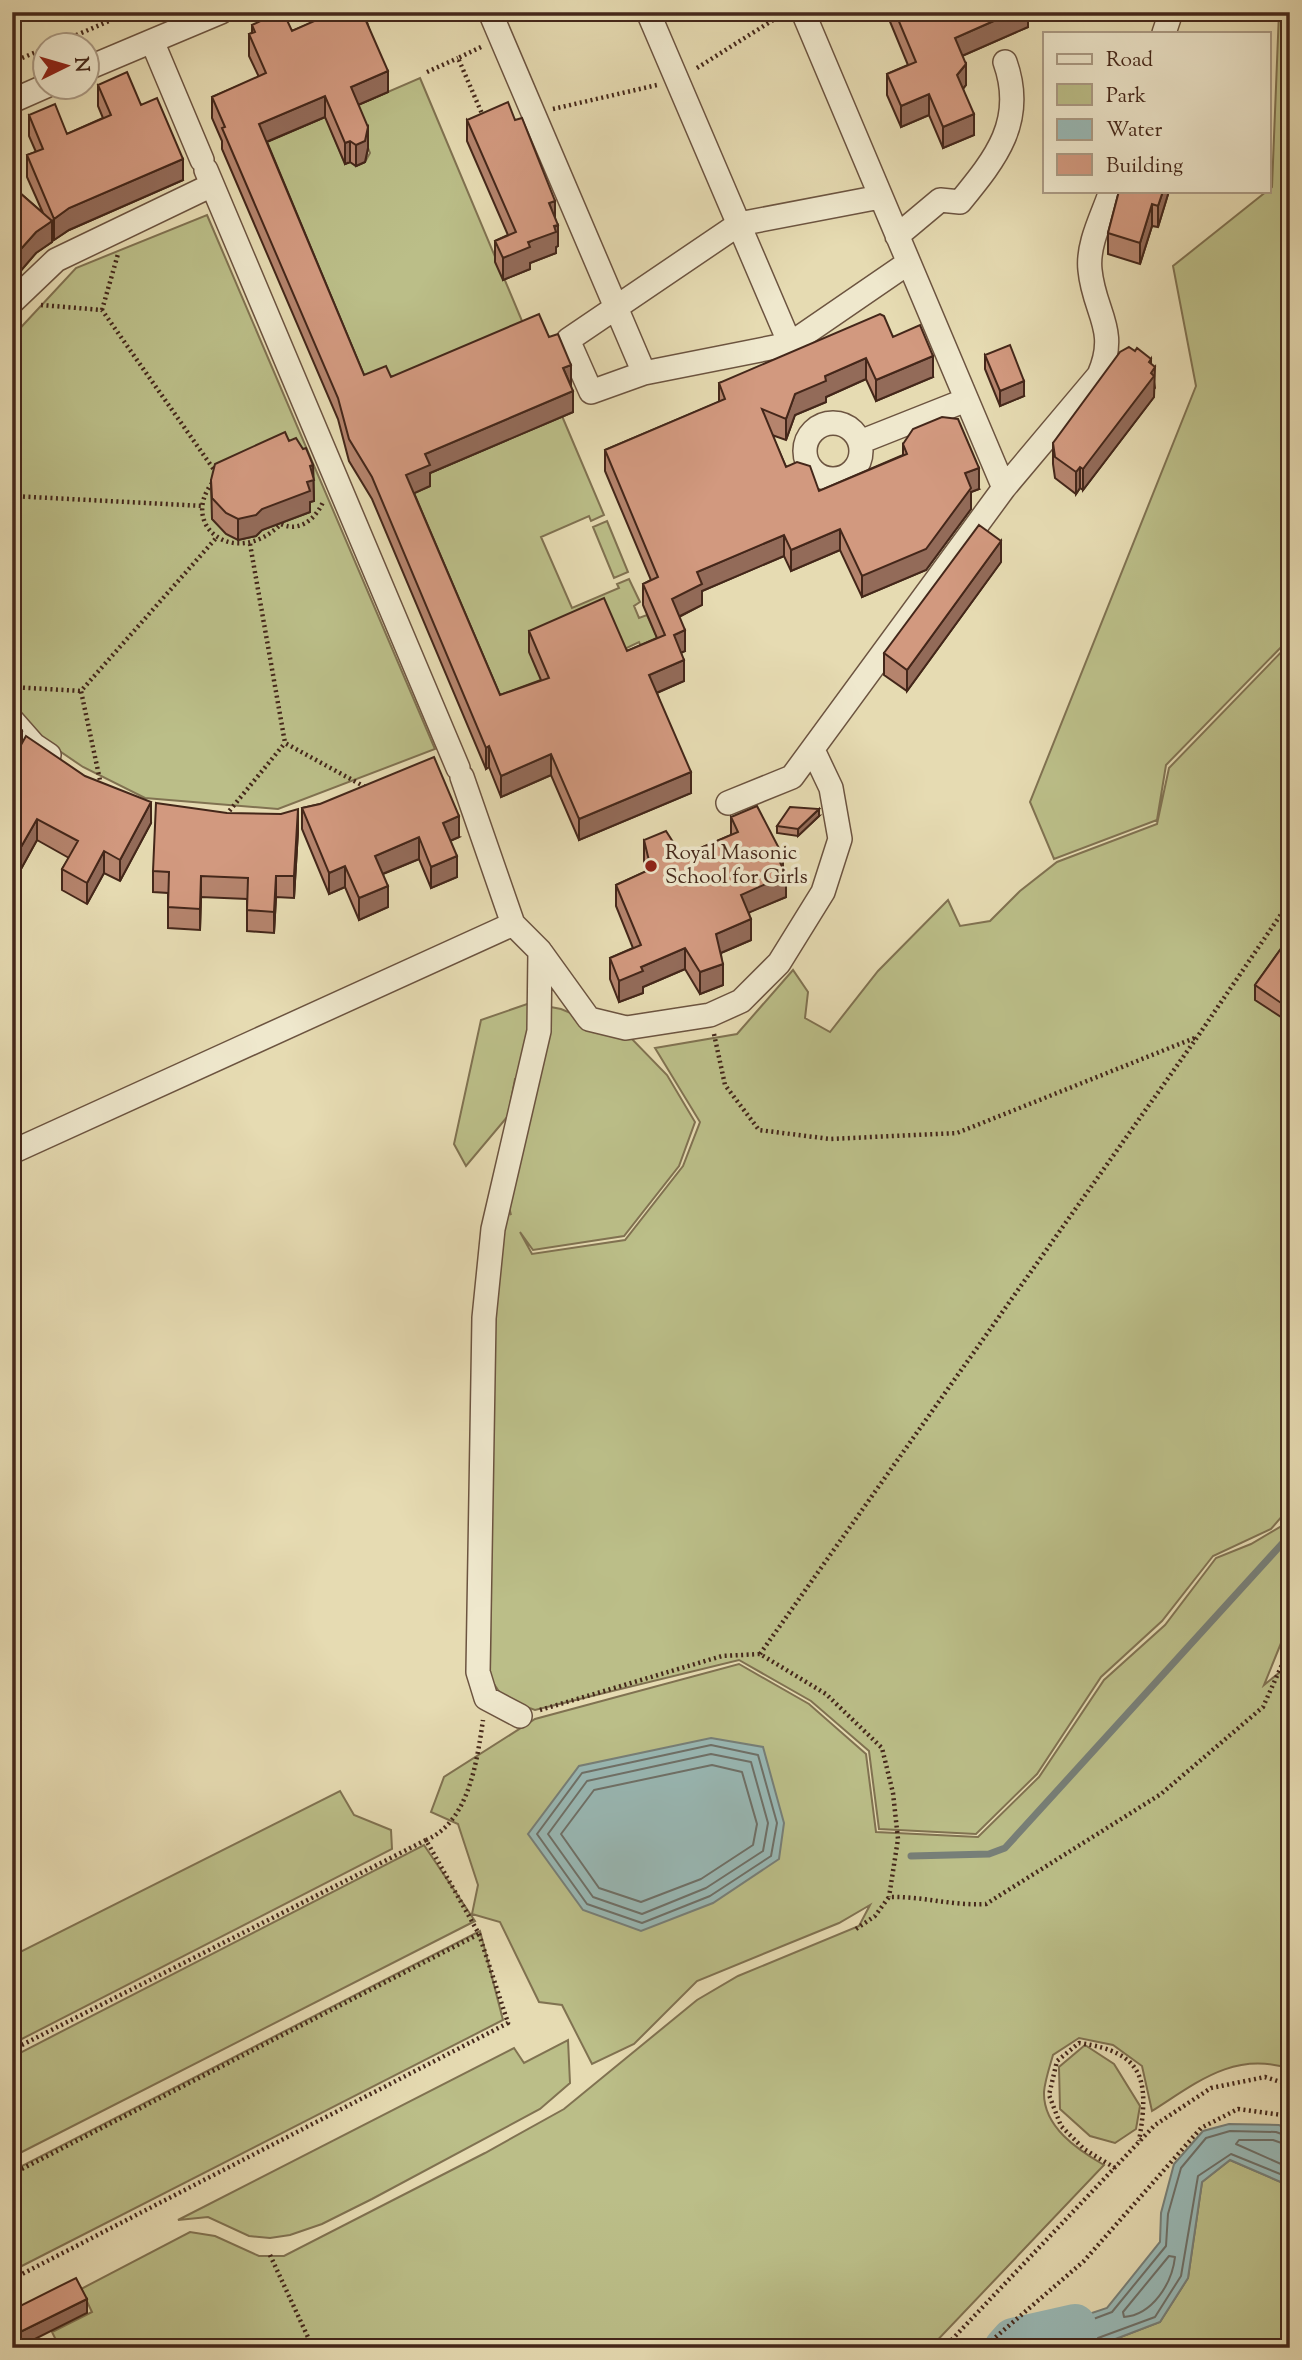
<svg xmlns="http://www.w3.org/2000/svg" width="1302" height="2360" viewBox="0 0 1302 2360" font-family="'Sorts Mill Goudy',serif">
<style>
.green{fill:#bbbe88;stroke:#807251;stroke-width:2}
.water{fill:#99b9b6;stroke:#777f78;stroke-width:2}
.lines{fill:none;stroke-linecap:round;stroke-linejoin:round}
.shore{stroke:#6e7068;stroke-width:2}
.stream{stroke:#777f78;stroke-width:7}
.river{stroke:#99b9b6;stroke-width:42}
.minor-casing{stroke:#6c5440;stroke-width:26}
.path{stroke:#44271a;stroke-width:4.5;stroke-dasharray:2 3.5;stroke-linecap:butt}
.minor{stroke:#efe8cd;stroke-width:23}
.wall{fill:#b5846d;stroke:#44271a;stroke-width:2}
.shaded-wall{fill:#936b59;stroke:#44271a;stroke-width:2}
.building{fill:#d2997f;stroke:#44271a;stroke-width:2}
.poi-dot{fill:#8f2418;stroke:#efe8cd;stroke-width:2.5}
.labels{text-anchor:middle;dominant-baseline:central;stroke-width:7;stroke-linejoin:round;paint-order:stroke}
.poi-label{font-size:21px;fill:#44271a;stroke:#efe8cd;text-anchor:start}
</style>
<rect width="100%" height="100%" fill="#e6dbb2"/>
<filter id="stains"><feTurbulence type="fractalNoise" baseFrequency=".00286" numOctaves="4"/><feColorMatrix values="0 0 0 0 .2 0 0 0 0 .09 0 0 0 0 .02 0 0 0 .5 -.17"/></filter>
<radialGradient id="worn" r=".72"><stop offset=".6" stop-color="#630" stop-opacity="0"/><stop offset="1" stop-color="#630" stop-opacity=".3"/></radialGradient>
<!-- green -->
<path class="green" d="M1279 12H1290V638L1166 765 1157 820 1054 859 1030 802 1196 386 1173 266 1272 187Z
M420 78 530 340 364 396 261 144 332 114 330 128 345 164 350 162 356 166 365 162 370 153 355 117 346 110Z
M207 215 435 749 278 809 145 798 83 767 42 739 12 704V337L76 268Z
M562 416 604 515 591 521 589 516 541 537 572 608 619 588 617 584 629 579 640 602 634 606 639 618 647 615 664 653 649 663 639 642 618 652 560 725 505 727 406 497 425 475Z
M607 521 628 572 614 578 593 527Z
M1290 643V1507L1271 1529 1213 1556 1162 1621 1101 1677 1037 1774 976 1834 879 1829 869 1751 811 1701 739 1660 535 1710 504 1699 490 1678 492 1299 505 1205 511 1215 503 1183 535 1079H515L508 1116 466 1166 454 1144 481 1020 530 1003 561 1009 631 1038 667 1075 695 1122 679 1166 624 1236 533 1250 520 1232 532 1254 625 1240 683 1166 700 1122 655 1048 737 1034 793 970 808 992 805 1018 830 1032 878 971 948 900 960 926 990 921 1020 891 1057 862 1157 824 1169 768Z
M1290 1521V1621L1264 1685 1290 1664V2069C1235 2050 1196 2083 1152 2111L1142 2066 1113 2045 1079 2038 1053 2055C1050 2066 1045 2080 1044 2092 1043 2127 1078 2150 1104 2165L930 2348H41L56 2340 52 2332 92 2312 81 2289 190 2232 215 2236 259 2256H284L485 2153 564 2109 697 2000 738 1976 859 1926 870 1905 839 1923 697 1981 634 2044 592 2064 562 2005 539 2002 500 1922 472 1914 478 1885 458 1824 431 1812 444 1777 535 1719 739 1664 809 1704 866 1754 876 1832 978 1837 1039 1777 1104 1680 1165 1625 1216 1558 1251 1544Z
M340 1791 354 1815 391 1830 392 1849 12 2044V1956Z
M424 1845 475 1921 12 2157V2057Z
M480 1931 503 2020 12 2271V2171Z
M568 2040 570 2083 540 2109 372 2199 322 2224 290 2235 270 2238 249 2236 208 2217 178 2220 514 2048 524 2063Z
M1085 2045 1114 2064 1140 2106 1136 2129 1115 2143 1090 2136 1060 2109 1059 2067Z
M1230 2160 1290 2186V2348H1092L1160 2322 1188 2278 1202 2182Z"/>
<!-- water -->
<path class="water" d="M711 1738 763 1747 784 1823 779 1859 713 1903 641 1931 583 1910 528 1834 579 1766Z
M1229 2124 1279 2125 1290 2132V2186L1230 2160 1202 2182 1188 2278 1160 2322 1092 2348H1002L1020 2337 1107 2308 1160 2242 1161 2213 1174 2164 1203 2131Z"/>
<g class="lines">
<!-- shore -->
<path class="shore" d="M711 1745 758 1755 777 1823 771 1856 710 1896 642 1923 587 1904 537 1834 582 1773Z
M711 1754 751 1762 768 1823 763 1851 706 1888 642 1914 593 1897 548 1834 587 1781Z
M712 1765 742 1772 757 1824 753 1845 701 1879 641 1902 599 1888 561 1834 594 1790Z
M1290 2146 1273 2140H1239L1236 2144 1290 2168
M1169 2256 1175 2257C1172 2284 1152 2315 1124 2317L1123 2312Z
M1016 2348 1112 2312 1166 2246 1168 2214 1181 2168 1206 2138 1230 2131 1276 2132 1290 2137
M1093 2348 1098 2338 1155 2317 1181 2276 1198 2176 1231 2154 1290 2178"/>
<!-- stream -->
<path class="stream" d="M911 1856 989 1854 1005 1848 1290 1535"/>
<!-- river -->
<path class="river" d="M1005 2348 1013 2339 1075 2325"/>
<!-- minor casing -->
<g class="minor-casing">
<path id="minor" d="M490 12 644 373 790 344 908 263
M648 12 790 344
M1164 33 1171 12
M88 68 152 41
M12 101 46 86
M202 160 152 41 221 12
M206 170 458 768
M897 236 940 200 960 202C996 158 1026 121 1005 62
M12 302 56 260 212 185
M644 373 591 392 568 340 739 224 880 197
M805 451a28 28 0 1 1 56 0a28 28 0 1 1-56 0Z
M860 442 966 400
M1004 488 1099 375C1119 329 1094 313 1090 270 1087 244 1103 215 1111 191
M12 720 34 745 49 755
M462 777 513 924 540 951 589 1019 626 1028 710 1015 741 1001 779 963 823 892 840 839 831 788 813 750
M728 803 792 777 1004 488 803 12
M12 1152 513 924
M520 1716 486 1698 478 1672 484 1318 493 1229 539 1031 540 951"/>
</g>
<!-- path -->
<path class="path" d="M51 46 130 12
M481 47 458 58 483 116
M12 62 46 48
M697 68 781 15
M427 72 458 58
M553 109 657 85
M41 305 102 310 217 474
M102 310 118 254
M212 483C179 527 236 569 281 524 300 533 316 518 323 502
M12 496 204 506
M250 544 285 743 367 788
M12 687 81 691
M101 785 81 691 217 537
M226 815 285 743
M714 1034 725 1085 759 1130 830 1139 957 1133 1197 1037
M760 1654 1198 1036 1290 901
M540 1710 722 1656 760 1654 826 1694 882 1748 893 1793 898 1839 889 1897
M426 1840C469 1822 477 1761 483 1720
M856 1929 875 1916 889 1897C923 1896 951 1906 986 1904L1161 1794 1263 1707 1290 1647
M12 2050 426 1840 479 1934 508 2023 22 2274 12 2275
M1115 2168 1084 2149 1061 2126 1049 2095 1057 2061 1079 2043C1146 2052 1149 2082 1139 2141
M12 2174 479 1934
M270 2255 313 2348
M944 2348 1155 2125 1211 2088 1265 2077 1290 2085
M983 2348 1084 2261 1201 2128 1238 2109 1290 2116"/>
<!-- minor -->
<use href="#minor" class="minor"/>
</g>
<!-- wall -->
<path class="wall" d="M323 12H367V22L388 92 358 105 368 148 365 162 356 166 350 162 345 164 325 117 267 142 364 375 571 386 573 412 430 473V486L414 493 500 695 541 680 529 652V631L627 651 657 638 643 605V584L651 580 605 471V450L719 402V383L893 337 933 377 876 401 866 379 826 397V402L795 415 786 440 772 435 786 467 819 491 903 455V444L979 489 971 492V509L926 570 862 597 840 550 791 571 784 556 702 591V605L679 617 685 651 681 652 684 681 657 693 691 793 579 840 551 775 501 797 489 767 486 769 372 499 349 461 338 419 222 149V141L212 118V97L259 77 249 56V34L252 33V25L282 19 292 31 323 18Z
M886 12H1028V27L962 56 966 85 963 89 974 135 943 148 929 115 901 127 887 95V74L908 65Z
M98 85 141 105 183 180 69 230 54 240 52 234V242L36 253 12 281V186L43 213 27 177V155L36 152 29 136V115L67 134 103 118 98 106Z
M467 120 555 218 558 246 556 247V253L530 263V269L503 280 495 262V241L508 235 467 141Z
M1119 191H1169L1158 227 1152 226 1140 264 1108 254V233Z
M985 355 1024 396 1000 406 985 369Z
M1151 364 1155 388 1154 389V397L1083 490 1080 488 1076 494 1055 478 1053 464V443Z
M289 441 313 465 314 501 310 502V512L262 530 256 536 238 540 226 534 212 519 211 480Z
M1001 562 907 691 884 675V653Z
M22 744 151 823 120 881 104 873 87 904 62 890V869L69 858 37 840 21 869 12 864V761Z
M320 804 459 837 450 841 457 877 431 888 419 859 383 874 388 907 359 920 345 887 329 894 302 829V808Z
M819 816 798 836 777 833V826Z
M731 817 783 868 786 897 749 912 751 940 721 953 723 985 700 994 685 969 643 987V993L619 1002 610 979V958L633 948 616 906V885L647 871 644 861V840L682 856 731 835Z
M298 831 294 898 276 897 274 933 247 931V899L201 897 200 930 168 928V893L153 892V871Z
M1290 936V1011L1284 1019 1255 1000V985Z"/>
<!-- shaded-wall -->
<path class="shaded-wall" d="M1014 12H1028V27L955 59V38Z
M966 64V85L957 96V75Z
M388 71V92L351 108V87Z
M929 94V115L901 127V106Z
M325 96V117L259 145V124Z
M974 114V135L943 148V127Z
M368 127V148L365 162 356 166V145Z
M350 141V162L345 164V143Z
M183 159V180L69 230 54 240V219L69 208Z
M1163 191H1169L1158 227V206Z
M555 201V222L549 203Z
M1152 204V226L1140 264V243Z
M52 221V242L36 253 12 281V259L36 232Z
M558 225V246L556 247V253L530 263V269L503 280V258Z
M933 356V377L876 401V380Z
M866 358V379L826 397V402L795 415 786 440V419L795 394 825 376Z
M1151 359V372L1155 367 1154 397 1083 490V469Z
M571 365V386L563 368Z
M1024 381V396L1000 406V391Z
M573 391V412L430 473V486L406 497V475L425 454Z
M313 465 314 501 310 502V512L262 530 256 536 238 540V519L262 509 310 466Z
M1080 467V488L1076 494V472Z
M979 468V489L971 492V509L926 570 862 597V576L965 473Z
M840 529V550L791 571V550Z
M784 535V556L702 591V605L672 620V599L697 572Z
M1001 541V562L907 691V670Z
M685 630V651L674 656V635Z
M684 660V681L649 696V675Z
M22 731V752L12 759V738Z
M489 746V767L486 769V748Z
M551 754V775L501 797V776Z
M691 772V793L579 840V819Z
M151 802V823L120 881V860Z
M298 809V831L294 898V876Z
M819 809V816L798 836V829Z
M459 816V837L443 844V823Z
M37 819V840L21 869V847Z
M419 837V859L375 877V856Z
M104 851V873L87 904V883Z
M457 856V877L431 888V867Z
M783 856V877L786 875V897L741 916V895L778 858Z
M345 866V887L329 894V873Z
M201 876V897L200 930V909Z
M276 876V897L274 933V912Z
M388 886V907L359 920V898Z
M751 919V940L716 955V934Z
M685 948V969L643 987V993L619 1002V981L641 967Z
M723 964V985L700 994V972Z
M1290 997V1011L1284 1019V1005Z
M87 2299V2313L17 2348H12V2336Z"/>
<!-- building -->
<path class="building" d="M279 12 282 19 286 18 292 31 328 15 327 12H366L363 14 388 71 351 87 368 127 365 141 356 145 350 141 345 143 325 96 259 124 364 375 386 366 391 377 539 314 549 337 558 334 571 365 563 368 573 391 425 454 430 465 406 475 500 695 549 678 529 631 604 598 627 651 665 635 643 584 658 577 605 450 725 399 719 383 880 314 884 316 893 337 920 325 933 356 876 380 866 358 825 376 826 381 795 394 786 419 762 409 786 467 797 462 810 466 819 491 907 454 903 444 913 429 942 417 958 419 979 468 965 473 971 488 926 549 862 576 840 529 791 550 784 535 697 572 702 584 672 599 685 630 674 635 684 660 649 675 691 772 579 819 551 754 501 776 489 746 486 748 372 477 349 439 338 398 222 128 225 127 212 97 266 73 249 34 255 32 252 25Z
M895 12H1014L955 38 966 64 957 75 974 114 943 127 929 94 901 106 887 74 916 62Z
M127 72 141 105 157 98 183 159 69 208 54 219 27 155 43 149 29 115 55 104 67 134 111 115 98 85Z
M508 102 515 120 522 118 555 201 549 203 558 225 554 226 556 232 528 242 530 247 503 258 495 241 516 232 467 120Z
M12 186 52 221 36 232 12 259Z
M1119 191H1163L1158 206 1152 204 1140 243 1108 233Z
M1010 345 1024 381 1000 391 985 355Z
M1129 347 1135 351 1137 348 1151 359 1149 362 1155 367 1151 373 1154 376 1083 469 1080 467 1076 472 1055 457 1053 443 1120 352Z
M285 432 289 441 296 438 303 449 306 448 313 465 310 466 314 480 307 482 310 491 262 509 256 515 238 519 226 513 212 498 211 480 215 464Z
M979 525 1001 541 907 670 884 653Z
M12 720 22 731 12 738Z
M26 736 85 776 151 802 120 860 104 851 87 883 62 869 78 841 37 819 21 847 12 843V761Z
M434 757 459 816 443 823 457 856 431 867 419 837 375 856 388 886 359 898 345 866 329 873 302 808 320 804Z
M156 803 227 813 281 814 298 809 294 876H276L274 912 247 910 248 878 201 876 200 909 168 907 169 872 153 871Z
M757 806 783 856 778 858 786 875 741 895 751 919 716 934 723 964 700 972 685 948 641 967 643 971 619 981 610 958 641 945 616 885 651 869 644 840 666 831 682 856 738 832 731 817Z
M790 807 819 809 798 829 777 826Z
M1290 936V997L1284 1005 1255 985Z
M76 2278 87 2299 12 2336V2310Z"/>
<!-- markers -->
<circle class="poi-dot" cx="651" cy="866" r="7"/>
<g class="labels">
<!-- poi labels -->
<g class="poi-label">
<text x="665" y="854">Royal Masonic<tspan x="665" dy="24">School for Girls</tspan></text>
</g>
</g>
<!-- margin -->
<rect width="1302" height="2360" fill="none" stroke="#e6dbb2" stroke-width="42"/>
<rect x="14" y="14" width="1274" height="2332" fill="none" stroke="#44271a" stroke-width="3.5"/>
<rect x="21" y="21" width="1260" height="2318" fill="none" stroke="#44271a" stroke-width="2"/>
<!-- legend -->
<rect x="1043" y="32" width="228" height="161" fill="#efe8cd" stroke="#ab9b85" stroke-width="2"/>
<rect x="1057" y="54" width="35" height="10" fill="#efe8cd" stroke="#ab9b85" stroke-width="2"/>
<text x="1106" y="66" font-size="21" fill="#44271a">Road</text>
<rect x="1057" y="84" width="35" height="21" fill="#bbbe88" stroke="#ab9b85" stroke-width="2"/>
<text x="1106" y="102" font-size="21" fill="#44271a">Park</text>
<rect x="1057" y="119" width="35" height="21" fill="#99b9b6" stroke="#ab9b85" stroke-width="2"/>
<text x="1106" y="136" font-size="21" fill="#44271a">Water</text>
<rect x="1057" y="154" width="35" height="21" fill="#d2997f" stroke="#ab9b85" stroke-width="2"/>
<text x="1106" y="172" font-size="21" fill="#44271a">Building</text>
<!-- north arrow -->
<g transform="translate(66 66) rotate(85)"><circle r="33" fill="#efe8cd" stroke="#ab9b85" stroke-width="2"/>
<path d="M0-5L12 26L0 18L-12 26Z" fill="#8f2418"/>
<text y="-10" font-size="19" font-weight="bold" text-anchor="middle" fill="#44271a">N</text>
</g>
<rect width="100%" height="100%" filter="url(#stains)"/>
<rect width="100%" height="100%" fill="url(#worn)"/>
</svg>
